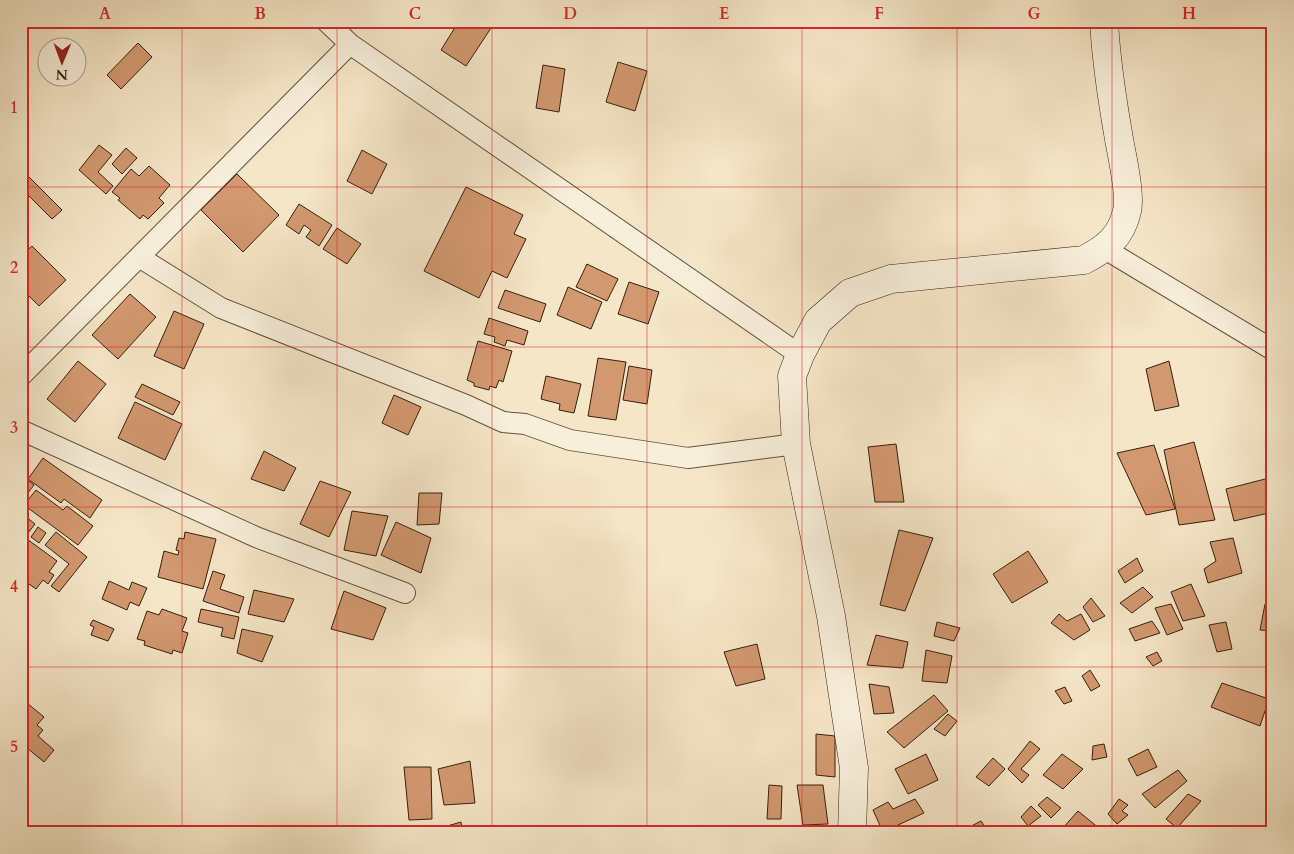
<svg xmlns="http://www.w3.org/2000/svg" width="1294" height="854" viewBox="0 0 1294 854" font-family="Cardo,serif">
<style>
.building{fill:#d2986f;stroke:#37200b}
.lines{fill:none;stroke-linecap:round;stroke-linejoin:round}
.street-casing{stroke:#66523a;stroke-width:22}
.secondary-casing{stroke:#37200b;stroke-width:29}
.street{stroke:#f8efdb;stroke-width:20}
.secondary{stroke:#f8efdb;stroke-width:28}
.grid{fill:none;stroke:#d62828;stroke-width:1;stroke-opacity:0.55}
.neatline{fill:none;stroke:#d62828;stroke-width:2}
.grid-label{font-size:16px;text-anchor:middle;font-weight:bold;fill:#d62828}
</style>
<rect width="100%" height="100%" fill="#f5e6c7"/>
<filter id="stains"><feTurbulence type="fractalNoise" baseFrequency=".004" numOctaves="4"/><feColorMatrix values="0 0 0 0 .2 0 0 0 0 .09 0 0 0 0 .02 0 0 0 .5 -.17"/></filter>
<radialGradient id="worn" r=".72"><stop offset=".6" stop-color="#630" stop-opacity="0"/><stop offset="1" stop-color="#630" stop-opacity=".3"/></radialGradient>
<!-- building -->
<path class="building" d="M459 21H481L491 28 466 66 441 50Z
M138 43 152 57 121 89 107 75Z
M618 62 647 71 635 111 606 102Z
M543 65 565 69 559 112 536 108Z
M99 145 112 155 98 172 113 186 106 194 79 170Z
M126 148 137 158 122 174 112 164Z
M362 150 387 164 372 194 347 181Z
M149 166 170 185 159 198 164 203 148 219 143 215 140 219 118 200 120 198 112 192 131 169 139 176Z
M23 171 62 210 52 219 21 188Z
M237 174 279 215 243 252 201 210Z
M466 187 523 215 514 234 526 239 507 278 492 271 479 298 424 271Z
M299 204 332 225 319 246 306 237 311 230 304 225 299 234 286 225Z
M337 228 361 244 347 264 323 249Z
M32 246 66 280 39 306 21 288V256Z
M587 264 618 279 607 301 576 287Z
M629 282 659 292 648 324 618 314Z
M568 287 602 302 591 329 557 315Z
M505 290 546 304 540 322 498 308Z
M130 294 156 317 118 359 92 335Z
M174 311 204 324 184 369 154 356Z
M489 318 528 331 524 345 507 340 505 346 494 342 495 337 484 334Z
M478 341 512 351 503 382 499 380 496 388 490 386 489 390 474 386V383L467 380Z
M598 358 626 362 616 420 588 416Z
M78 361 106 384 75 422 47 399Z
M1169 361 1179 406 1155 411 1146 369Z
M629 366 652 370 647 404 623 400Z
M546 376 581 384 574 413 559 410 560 404 541 399Z
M142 384 180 402 173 415 135 397Z
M394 395 421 407 408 435 382 423Z
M135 402 182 424 165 460 118 438Z
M1194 442 1215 520 1179 525 1164 450Z
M896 444 904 502H875L868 447Z
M1154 445 1175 509 1146 515 1117 453Z
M264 451 296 468 284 491 251 479Z
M43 458 102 500 90 518 64 499 61 503 28 479Z
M1273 477V512L1234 521 1226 489Z
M25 478 34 485 21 502V483Z
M320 481 351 492 329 537 300 524Z
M36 490 63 510 67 506 93 526 78 545 24 505Z
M419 493H442L439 524 417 525Z
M352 511 388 516 376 556 344 550Z
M21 513 35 524 21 542Z
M396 522 431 538 421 573 381 555Z
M38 527 46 533 39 543 31 537Z
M899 530 933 538 905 611 880 605Z
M56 532 87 557 59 592 51 586 69 564 45 545Z
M185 532 216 539 203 589 158 577 164 551 178 555 179 551 176 550 179 538 184 539Z
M1233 538 1242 573 1208 583 1204 569 1216 561 1210 542Z
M27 539 57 561 49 572 54 575 48 584 43 580 36 589 29 584 25 589 21 586V546Z
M1028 551 1048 582 1012 603 993 574Z
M1137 558 1143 571 1125 583 1118 571Z
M213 571 225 575 220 589 244 597 239 613 203 601Z
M109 581 129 590 132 582 147 588 139 606 130 602 127 610 102 599Z
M1191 584 1205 616 1183 621 1171 592Z
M1143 587 1153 597 1132 613 1120 603Z
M254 590 294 599 284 622 248 614Z
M344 591 386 608 373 640 331 629Z
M1091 598 1105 616 1093 622 1083 607Z
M1171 604 1183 629 1167 635 1155 608Z
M1265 604 1273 606V631L1260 630Z
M162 609 187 618 182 631 188 633 182 653 173 650 172 654 144 645 145 641 137 639 147 611 159 615Z
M201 609 239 617 234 639 221 636 223 628 198 622Z
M1059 614 1067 621 1081 614 1090 630 1074 640 1051 623Z
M93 620 114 629 108 641 91 635 94 627 90 625Z
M1152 621 1160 633 1135 641 1129 629Z
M937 622 960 628 954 641 934 636Z
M1226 622 1232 649 1217 652 1209 625Z
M242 629 273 636 262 662 237 653Z
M876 635 908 642 903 668 867 665Z
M757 644 765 679 736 686 724 652Z
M926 650 952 656 947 683 922 681Z
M1157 652 1162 661 1153 666 1146 657Z
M1090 670 1100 686 1091 691 1082 676Z
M1222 683 1269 699 1260 726 1211 707Z
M869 684 889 687 894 713 874 714Z
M1065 687 1072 701 1064 704 1055 691Z
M934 695 948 711 904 748 887 732Z
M22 699 44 717 37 725 43 730 38 736 54 750 44 762 21 743Z
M948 714 957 721 945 736 934 729Z
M816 734 835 736V777L816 775Z
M1030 741 1040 749 1021 769 1029 775 1022 783 1008 769Z
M1104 744 1107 757 1092 760 1093 746Z
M1148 749 1157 767 1137 776 1128 759Z
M926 754 938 780 908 794 895 769Z
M1062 754 1083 769 1063 789 1043 775Z
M993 758 1005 769 989 786 976 777Z
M470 761 475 803 444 805 438 769Z
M404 767H431L432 819 409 820Z
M1178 770 1187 781 1155 808 1142 794Z
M769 785 782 786 781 819H767Z
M797 785H823L828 824 803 825Z
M1188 794 1201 801 1177 828 1166 819Z
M1047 797 1061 808 1051 818 1038 805Z
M915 799 924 813 883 832 873 810 888 802 893 809Z
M1119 799 1128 805 1122 811 1128 815 1117 824 1108 814Z
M1031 806 1041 816 1028 826 1021 817Z
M1078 811 1105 833H1066L1062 829Z
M981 821 989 833H958Z
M461 822 463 833 430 831Z"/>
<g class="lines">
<!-- street casing -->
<g class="street-casing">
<path id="street" d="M326 21 350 44 800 355
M1105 249 1273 350
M139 257 221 308 466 405 503 422 525 424 570 440 688 458 796 444
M21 376 350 44
M21 430 256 537 405 593"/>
</g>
<!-- secondary casing -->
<g class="secondary-casing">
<path id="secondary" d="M852 833 854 768 831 616 796 444 792 376 800 355 818 321 850 293 891 279 1084 260C1107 248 1121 237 1127 211 1131 195 1122 156 1119 139 1112 99 1106 61 1104 21"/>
</g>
<!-- street -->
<use href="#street" class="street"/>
<!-- secondary -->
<use href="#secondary" class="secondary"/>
</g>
<!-- grid -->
<path class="grid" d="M182 21V833M337 21V833M492 21V833M647 21V833M802 21V833M957 21V833M1112 21V833M21 187H1273M21 347H1273M21 507H1273M21 667H1273"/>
<!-- margin -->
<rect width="1294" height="854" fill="none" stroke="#f5e6c7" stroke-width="55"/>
<!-- north arrow -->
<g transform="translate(62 62) rotate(181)"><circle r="24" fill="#f8efdb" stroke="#ab9c88"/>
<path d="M0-4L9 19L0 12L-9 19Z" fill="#8f2418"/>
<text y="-8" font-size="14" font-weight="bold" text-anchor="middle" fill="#37200b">N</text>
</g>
<rect x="28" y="28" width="1238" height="798" class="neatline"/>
<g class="grid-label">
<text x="105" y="19">A</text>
<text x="260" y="19">B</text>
<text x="415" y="19">C</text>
<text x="570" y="19">D</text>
<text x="724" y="19">E</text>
<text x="879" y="19">F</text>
<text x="1034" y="19">G</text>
<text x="1189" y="19">H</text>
<text x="14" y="113">1</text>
<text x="14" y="273">2</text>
<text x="14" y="433">3</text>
<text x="14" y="592">4</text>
<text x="14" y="752">5</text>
</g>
<rect width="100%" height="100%" filter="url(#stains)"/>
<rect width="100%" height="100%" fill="url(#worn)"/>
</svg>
